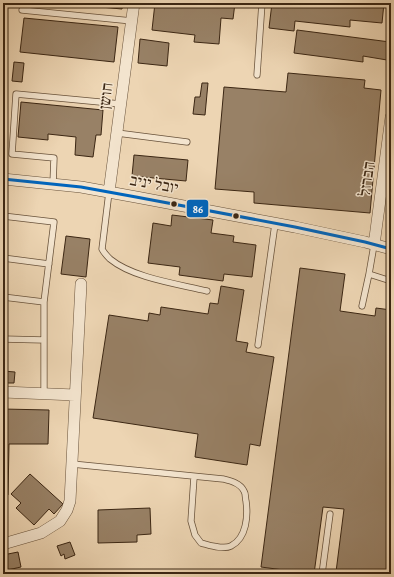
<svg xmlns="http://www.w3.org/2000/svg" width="394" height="577" viewBox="0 0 394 577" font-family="Alegreya,'Frank Ruhl Libre',serif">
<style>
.building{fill:#988166;stroke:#3b2613}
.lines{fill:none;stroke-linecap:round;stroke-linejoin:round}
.service-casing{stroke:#68523b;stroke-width:7}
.minor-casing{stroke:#68523b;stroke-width:12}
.service{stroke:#f3e4ce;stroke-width:5.5}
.minor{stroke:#f3e4ce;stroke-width:11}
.bus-1-casing{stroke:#f3e4ce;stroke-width:6}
.bus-1{stroke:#0065bd;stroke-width:3}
.bus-dot{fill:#3b2613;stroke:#f3e4ce;stroke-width:1.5}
.labels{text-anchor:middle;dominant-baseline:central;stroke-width:3;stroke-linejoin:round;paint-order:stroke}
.street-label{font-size:16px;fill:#3b2613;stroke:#f3e4ce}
.line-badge{stroke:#f3e4ce;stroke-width:1.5}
.badge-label{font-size:11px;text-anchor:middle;font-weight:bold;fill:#fff}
</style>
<rect width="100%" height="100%" fill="#edd5b3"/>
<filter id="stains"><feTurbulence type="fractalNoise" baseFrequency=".005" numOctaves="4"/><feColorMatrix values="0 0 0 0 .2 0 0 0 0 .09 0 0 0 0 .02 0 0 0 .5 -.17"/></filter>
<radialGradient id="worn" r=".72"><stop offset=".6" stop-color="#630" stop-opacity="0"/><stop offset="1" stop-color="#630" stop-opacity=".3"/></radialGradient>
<!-- building -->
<path class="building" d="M90 3H123L122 9 90 6Z
M155 3H235L233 19 221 18 219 44 194 42 195 35 152 30Z
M272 3H384L382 23 350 20V27L295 21 294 31 269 28Z
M24 18 118 27 114 62 20 52Z
M297 30 390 42 387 60 363 56V62L294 53Z
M140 39 169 43 167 66 138 63Z
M14 62 24 63 22 82 12 81Z
M288 73 365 80 364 88 381 90 370 213 254 203V192L215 189 224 87 286 92Z
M202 83H208L205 115 193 114 195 97H200Z
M21 102 103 110 101 135H96L93 157 75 155 76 137 48 134V140L18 137Z
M134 155 188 160 186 181 132 176Z
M172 215 213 220 211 233 234 236 233 242 256 245 252 277 224 274 223 281 179 275 180 267 148 263 153 223 171 226Z
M66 236 90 239 86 277 61 274Z
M300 268 345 274 340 311 375 316 376 308 391 310V574H346L336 572 344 509 323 507 314 574 261 567Z
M221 286 244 290 236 341 248 343 246 352 274 357 260 446 250 444 247 465 195 457 198 434 93 418 109 315 148 321 149 313 160 315 161 307 208 314 210 303 218 304Z
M3 371 15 372 14 383H3Z
M3 409 49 410 48 444H9L8 495H3Z
M30 474 63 504 54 514 49 509 34 525 16 508 21 503 11 494Z
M150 508 151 534 137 535V542L98 543V510Z
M70 542 75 555 65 559 64 554 61 556 57 546Z
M18 552 21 567 3 571V555Z"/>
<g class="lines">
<!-- service casing -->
<g class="service-casing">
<path id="service" d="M22 10 132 21
M3 56V57
M257 75 262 3
M117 133 187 142
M53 184 54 158 12 154 16 94 121 104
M109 192 102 249C104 253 107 256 110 259 133 278 178 284 207 291
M3 216 54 222 44 302 3 297
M374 245 369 274 391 281
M3 258 49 264
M362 306 369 274
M3 339 44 340
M258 345 275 224
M44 394V302
M72 464 223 479C231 481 240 483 244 491 246 494 245 498 246 501 248 515 247 538 231 546 223 550 209 545 201 543L195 535 191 521 194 477
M322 574 330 514"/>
</g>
<!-- minor casing -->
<g class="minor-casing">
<path id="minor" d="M3 179 81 187 136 197 295 227 365 242 391 249
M109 192 134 3
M374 245 391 117
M3 392 75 395
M3 544 41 533 60 521 67 510 70 501 81 284"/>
</g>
<!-- service -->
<use href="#service" class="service"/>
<!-- minor -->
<use href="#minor" class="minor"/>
<!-- bus-1 casing -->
<g class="bus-1-casing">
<path id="bus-1" d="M3 179 81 187 136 197 295 227 365 242 391 249"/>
</g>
<!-- bus-1 -->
<use href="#bus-1" class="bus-1"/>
</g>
<!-- markers -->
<g class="bus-dot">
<circle cx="174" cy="204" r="3.5"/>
<circle cx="236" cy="216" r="3.5"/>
</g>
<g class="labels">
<!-- street labels -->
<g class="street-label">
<text transform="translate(106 96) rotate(-83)">חושן</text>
<text transform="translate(367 179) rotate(-82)">הברזל</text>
<text transform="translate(154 184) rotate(10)">יובל יניב</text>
</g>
</g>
<rect class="line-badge" x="186" y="199" width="23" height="19" rx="4" fill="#0065bd"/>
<g class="badge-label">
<text x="198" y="213">86</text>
</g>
<!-- margin -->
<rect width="394" height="577" fill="none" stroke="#edd5b3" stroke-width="16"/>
<rect x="4" y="4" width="386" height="569" fill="none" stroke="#3b2613" stroke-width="2"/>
<rect x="8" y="8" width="378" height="561" fill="none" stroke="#3b2613"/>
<rect width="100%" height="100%" filter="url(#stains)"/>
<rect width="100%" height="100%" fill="url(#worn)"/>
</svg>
